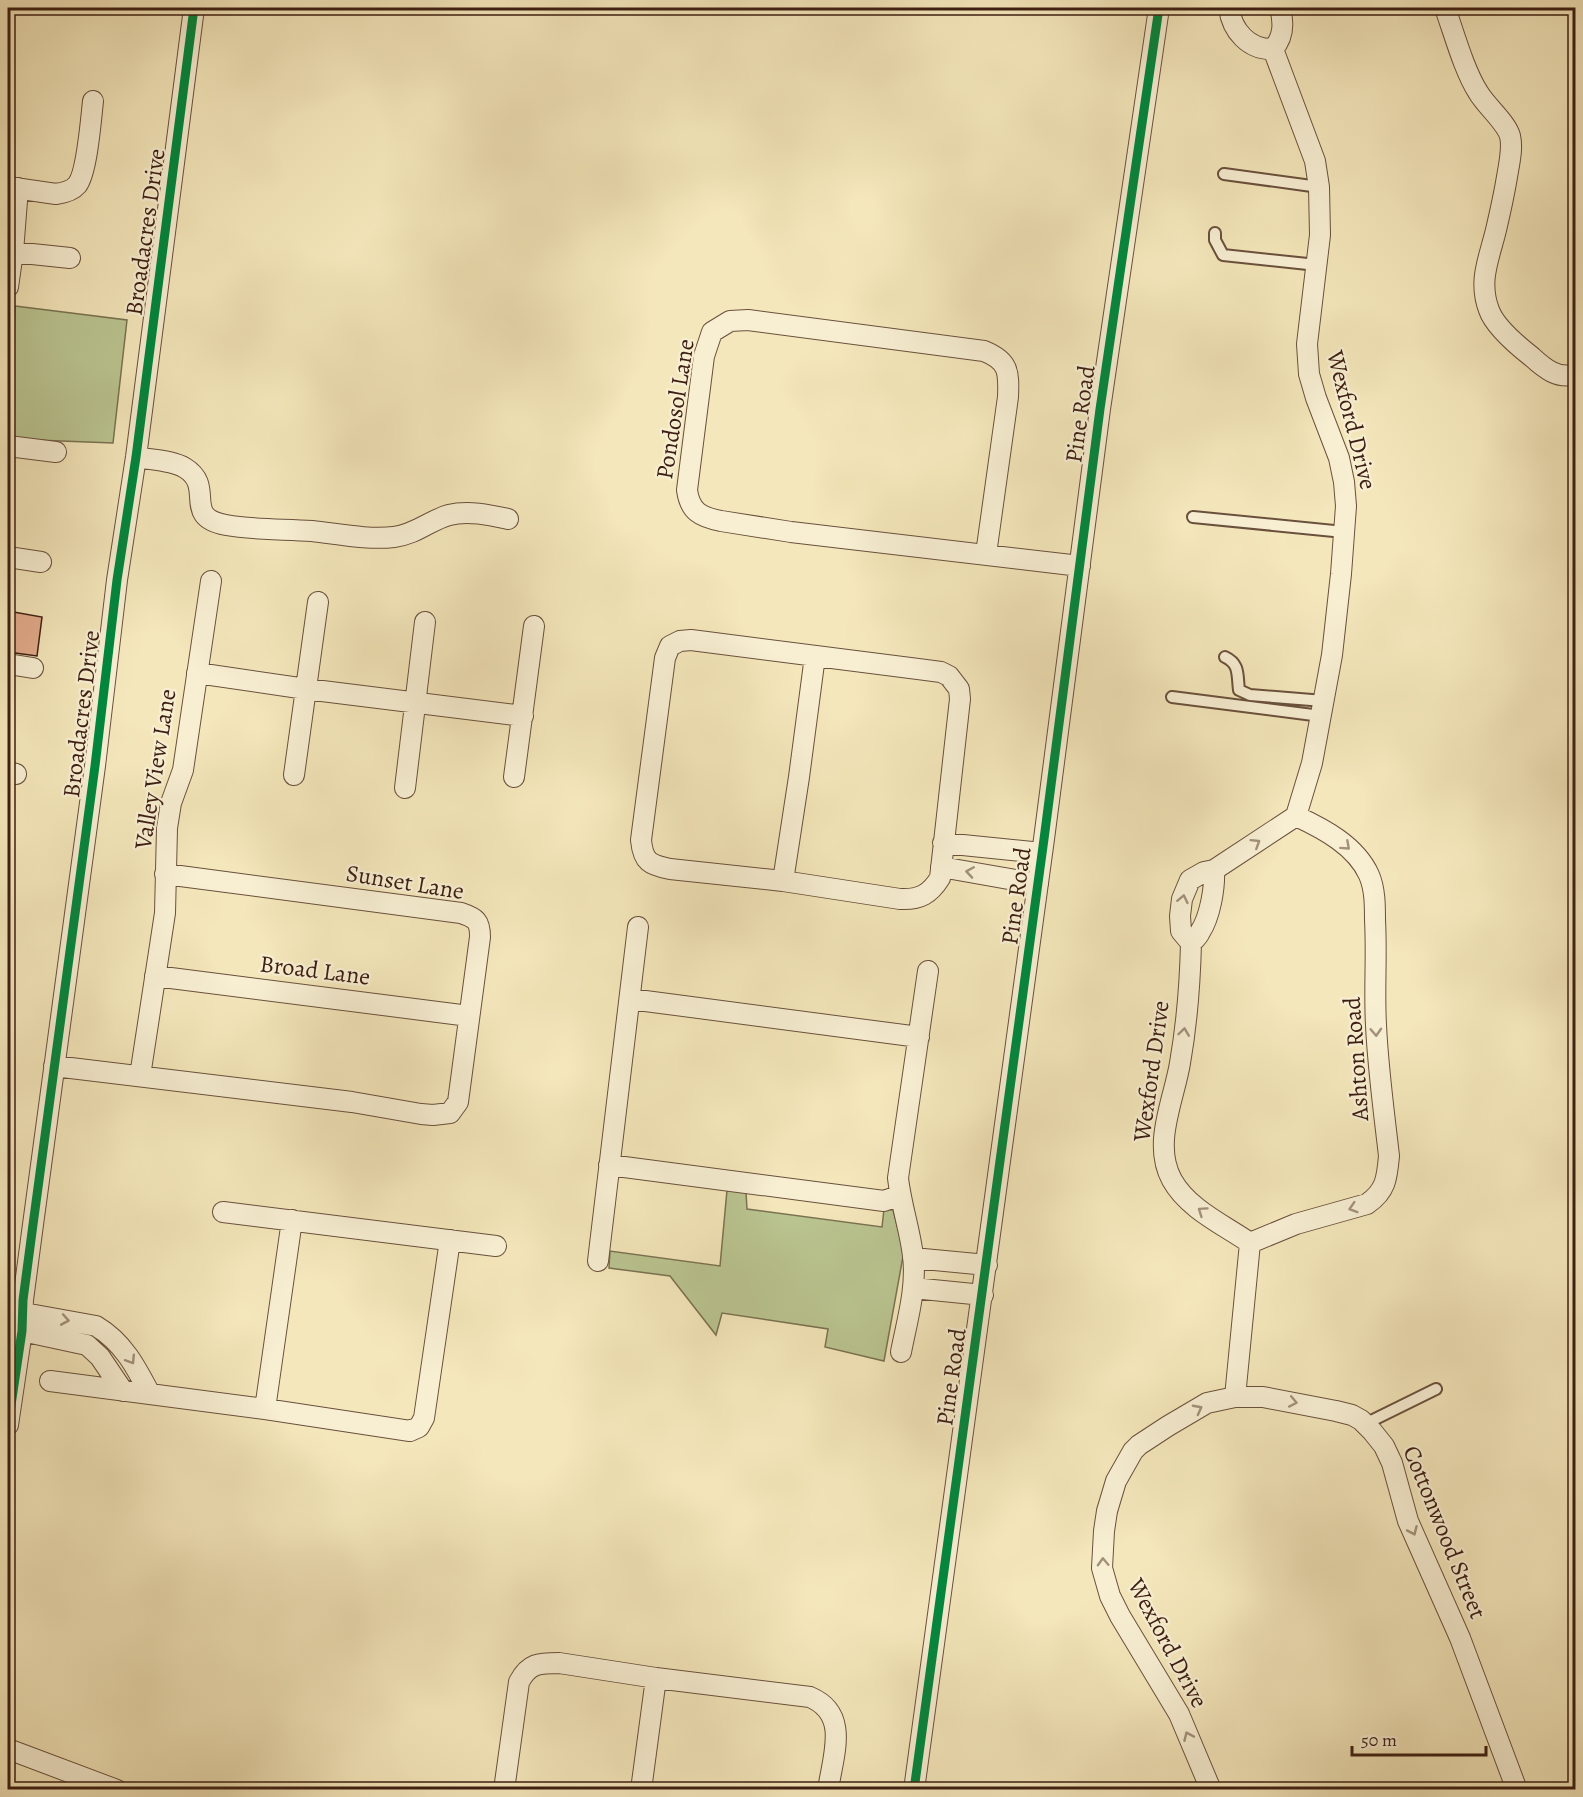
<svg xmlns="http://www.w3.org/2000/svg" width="1583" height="1797" viewBox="0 0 1583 1797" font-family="Alegreya,serif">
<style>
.green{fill:#bac591;stroke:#7b7252;stroke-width:1.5}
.building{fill:#e3ab8c;stroke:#3c1e12;stroke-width:1.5}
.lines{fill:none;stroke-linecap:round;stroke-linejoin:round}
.lane-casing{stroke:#6a503c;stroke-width:14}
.street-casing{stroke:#6a503c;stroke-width:22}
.lane{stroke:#f8efd3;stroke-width:10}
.street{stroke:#f8efd3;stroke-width:20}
.cycleway-casing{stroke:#f8efd3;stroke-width:13}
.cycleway{stroke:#00873e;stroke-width:9}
.oneway{stroke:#a3917c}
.labels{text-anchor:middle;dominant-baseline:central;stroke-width:4.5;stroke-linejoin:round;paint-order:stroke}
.street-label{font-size:24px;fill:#3c1e12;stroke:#f8efd3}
</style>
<rect width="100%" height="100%" fill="#f4e7bb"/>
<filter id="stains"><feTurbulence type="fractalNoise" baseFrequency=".00333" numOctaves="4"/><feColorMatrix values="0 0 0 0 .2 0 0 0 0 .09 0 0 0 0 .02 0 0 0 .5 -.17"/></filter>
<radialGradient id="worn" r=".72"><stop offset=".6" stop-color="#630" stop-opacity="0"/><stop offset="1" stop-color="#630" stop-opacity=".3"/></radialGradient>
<!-- green -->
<path class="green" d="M15 306 127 320 113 443 9 439Z
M727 1190 746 1192 747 1209 882 1227 884 1209 893 1210 904 1251 884 1361 825 1347 828 1329 722 1313 716 1335 670 1276 609 1268 610 1251 720 1266Z"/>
<!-- building -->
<path class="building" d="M8 611 42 617 37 656 8 652Z"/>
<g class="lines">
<!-- lane casing -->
<g class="lane-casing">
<path id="lane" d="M1224 174 1319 187
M1215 233V240L1223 255 1317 265
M1193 517 1344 532
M1225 657C1240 664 1237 675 1239 690L1250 695 1324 701
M1172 697 1321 716
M1365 1424 1436 1389"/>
</g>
<!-- street casing -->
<g class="street-casing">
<path id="street" d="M1229 8C1232 31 1249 50 1273 49
M1445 8C1454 33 1464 70 1478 92 1486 106 1506 122 1510 136 1513 149 1509 164 1507 177 1504 195 1500 213 1496 230 1489 259 1478 281 1489 310 1495 327 1518 346 1532 357 1544 368 1558 380 1576 374
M1273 49C1284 37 1284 23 1280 8
M8 187 56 194C63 193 72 191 77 185 87 173 91 119 93 101
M13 252 70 258
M8 287 13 252 18 188
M8 446 56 452
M136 457C151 460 172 460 185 468 216 487 181 517 226 525 254 530 283 529 312 531 339 534 368 540 394 537 417 534 430 520 449 515 468 510 490 515 508 519
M986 554 1008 397C1009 372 1009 361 984 351L748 320 730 321 712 332 704 356 687 490C690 512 701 517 721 521L791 532 1080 566
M8 557 41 562
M691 640 918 669 941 672 949 676 959 689 960 699 940 878C930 894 920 900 900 899L783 881 670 869C650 865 643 862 641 840L665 658 670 646 680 641Z
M8 664 33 668
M197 673 306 689 523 716
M8 772 16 774
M294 775 318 602
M514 777 534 626
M405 788 425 622
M943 843 1042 853
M941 867 1038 884
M783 881 799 777 815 656
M1191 943C1194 940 1198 937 1200 932 1210 917 1215 888 1214 870
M155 976 469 1016
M630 999 919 1037
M54 1066 352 1102 421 1114 433 1115 450 1113 458 1102 480 937C480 921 476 918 461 913L165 874
M140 1076 165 913 167 828 171 803 183 770 211 581
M609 1165 884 1201 900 1195
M223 1212 496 1246
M1250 1243C1224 1225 1188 1209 1172 1180 1152 1144 1174 1100 1180 1063 1187 1023 1190 984 1191 943L1181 931 1180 916 1182 899 1190 880 1204 872 1214 870 1296 816 1312 763 1332 655 1341 574 1346 506 1344 482 1339 458 1316 398 1309 374 1307 344 1320 235 1319 187 1315 161 1273 49
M1250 1243 1296 1224 1367 1204C1386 1191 1387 1178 1389 1156 1384 1112 1378 1069 1376 1025 1374 990 1377 955 1375 920 1375 905 1375 889 1369 875 1356 846 1324 829 1296 816
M913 1258 987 1265
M598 1261 638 927
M913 1288 983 1295
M24 1313 96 1326C123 1342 136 1367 150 1394
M22 1331 87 1345 100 1357 123 1391
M901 1352C907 1321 917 1288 913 1256 910 1230 901 1205 898 1178L928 971
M50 1381 265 1409 410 1431 419 1427 424 1418 450 1240
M1235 1397 1250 1243
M265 1409 292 1220
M8 1425 22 1331 23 1300 32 1232 95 766 117 580 136 457 194 8
M8 1749 117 1790
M504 1790 519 1682C529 1663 539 1663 559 1663L656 1678 810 1697C850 1714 833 1755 828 1790
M641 1790 656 1678
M914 1790 1044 839 1100 409 1159 8
M1211 1790 1179 1714 1120 1616 1110 1596 1102 1568 1104 1531 1107 1511 1116 1481 1133 1451 1139 1445 1168 1426 1207 1403 1235 1397H1263L1336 1411 1352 1415 1361 1420 1372 1431 1384 1446 1392 1463 1408 1521 1460 1638 1517 1790"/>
</g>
<!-- lane -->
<use href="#lane" class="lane"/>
<!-- street -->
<use href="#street" class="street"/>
<!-- cycleway casing -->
<g class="cycleway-casing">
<path id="cycleway" d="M8 1425 22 1331 23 1300 32 1232 95 766 117 580 136 457 194 8
M914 1790 1044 839 1100 409 1159 8"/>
</g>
<!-- cycleway -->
<use href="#cycleway" class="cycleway"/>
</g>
<!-- one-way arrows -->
<defs><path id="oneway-chevron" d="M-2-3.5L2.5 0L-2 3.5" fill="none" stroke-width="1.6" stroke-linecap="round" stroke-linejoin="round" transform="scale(1.5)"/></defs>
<g class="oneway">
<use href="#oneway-chevron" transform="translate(1256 843) rotate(-32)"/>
<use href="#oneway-chevron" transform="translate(1346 846) rotate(42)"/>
<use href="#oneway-chevron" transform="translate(970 872) rotate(-171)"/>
<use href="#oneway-chevron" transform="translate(1183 899) rotate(-78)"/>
<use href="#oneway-chevron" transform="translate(1184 1032) rotate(-82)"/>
<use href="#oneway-chevron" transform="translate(1376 1032) rotate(87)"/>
<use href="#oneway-chevron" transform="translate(1353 1208) rotate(163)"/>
<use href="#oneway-chevron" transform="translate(1202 1211) rotate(-145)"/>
<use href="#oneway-chevron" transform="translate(65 1320) rotate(10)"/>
<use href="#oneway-chevron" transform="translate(131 1360) rotate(58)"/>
<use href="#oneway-chevron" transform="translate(1293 1402) rotate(11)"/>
<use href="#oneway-chevron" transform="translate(1198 1409) rotate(-28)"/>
<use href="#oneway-chevron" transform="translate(1413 1531) rotate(66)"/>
<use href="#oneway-chevron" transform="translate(1103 1562) rotate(-92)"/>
<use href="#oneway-chevron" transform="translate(1188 1736) rotate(-114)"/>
</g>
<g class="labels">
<!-- street labels -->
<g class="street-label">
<text transform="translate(145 232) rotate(-82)">Broadacres Drive</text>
<text transform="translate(675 409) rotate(-81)">Pondosol Lane</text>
<text transform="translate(1080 414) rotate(-82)">Pine Road</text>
<text transform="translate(1352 420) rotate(76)">Wexford Drive</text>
<text transform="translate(81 714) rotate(-83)">Broadacres Drive</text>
<text transform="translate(155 769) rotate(-81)">Valley View Lane</text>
<text transform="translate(405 882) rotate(9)">Sunset Lane</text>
<text transform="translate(1016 896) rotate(-82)">Pine Road</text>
<text transform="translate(315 970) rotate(7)">Broad Lane</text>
<text transform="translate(1356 1059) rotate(-94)">Ashton Road</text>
<text transform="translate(1151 1071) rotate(-82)">Wexford Drive</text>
<text transform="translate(951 1377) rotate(-82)">Pine Road</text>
<text transform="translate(1445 1532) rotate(68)">Cottonwood Street</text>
<text transform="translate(1168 1643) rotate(62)">Wexford Drive</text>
</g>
</g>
<!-- margin -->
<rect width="1583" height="1797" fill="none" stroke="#f4e7bb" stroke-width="30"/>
<rect x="9" y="9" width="1565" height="1779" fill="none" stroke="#3c1e12" stroke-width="3"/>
<rect x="15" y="15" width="1553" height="1767" fill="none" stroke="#3c1e12" stroke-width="1.5"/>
<!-- scale -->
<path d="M1352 1746v9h134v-9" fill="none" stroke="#3c1e12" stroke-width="3"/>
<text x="1361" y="1746" font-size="18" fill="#3c1e12" stroke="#f8efd3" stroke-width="4.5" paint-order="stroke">50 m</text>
<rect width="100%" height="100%" filter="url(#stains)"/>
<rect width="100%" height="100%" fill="url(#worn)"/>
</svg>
